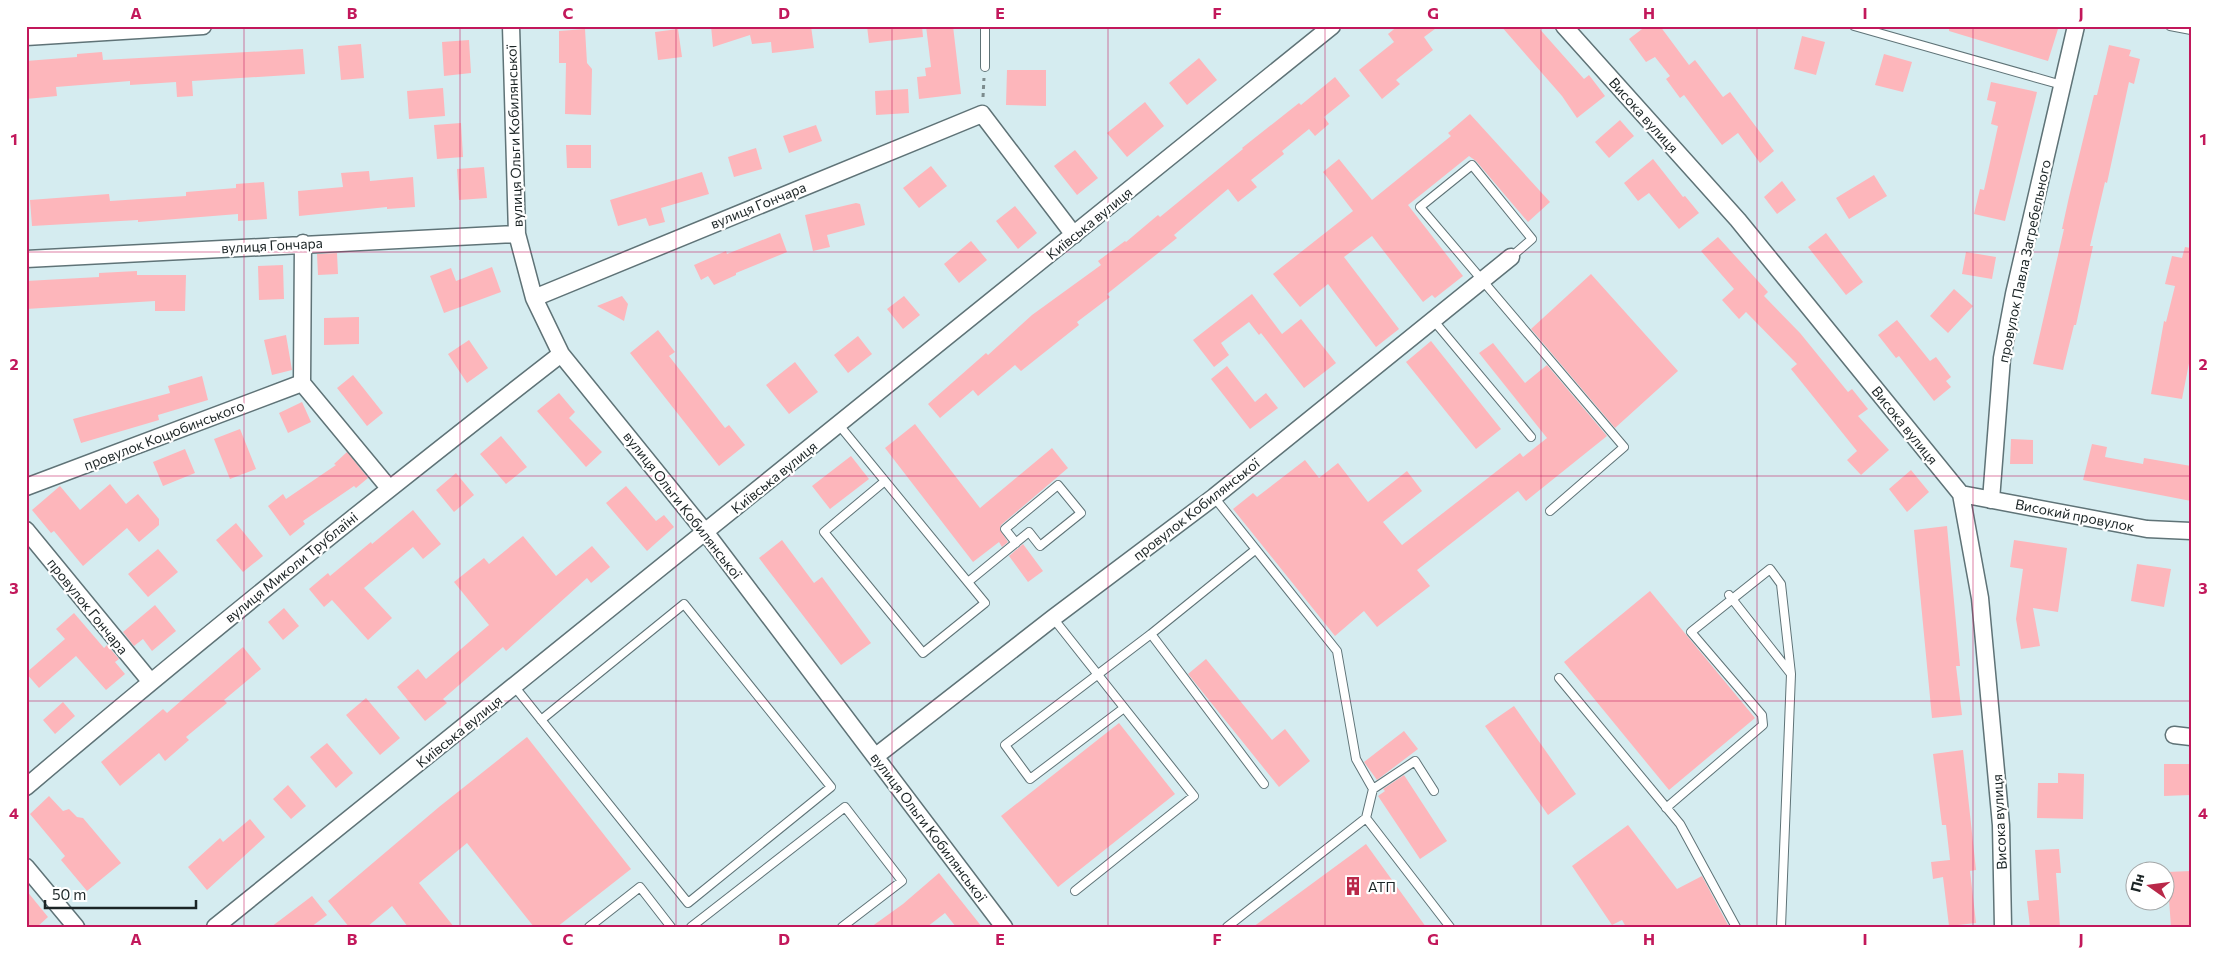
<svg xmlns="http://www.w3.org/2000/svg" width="2217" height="953" viewBox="0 0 2217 953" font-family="Commissioner,sans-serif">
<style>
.building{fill:#fdb6bb}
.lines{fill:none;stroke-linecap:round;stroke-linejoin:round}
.service-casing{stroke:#5f7377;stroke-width:10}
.minor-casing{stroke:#5f7377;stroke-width:19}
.path{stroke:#7c8c8e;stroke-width:3;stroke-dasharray:4 4;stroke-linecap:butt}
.service{stroke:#fff;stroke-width:8}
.minor{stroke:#fff;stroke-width:16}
.grid{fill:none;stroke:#c2185b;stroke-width:1;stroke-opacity:0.55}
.labels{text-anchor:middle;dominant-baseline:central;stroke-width:4.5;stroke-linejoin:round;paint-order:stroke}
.street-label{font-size:14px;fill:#1b2425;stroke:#fff}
.poi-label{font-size:14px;fill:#1b2425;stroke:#fff;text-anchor:start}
.neatline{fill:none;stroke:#c2185b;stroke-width:2}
.grid-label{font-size:16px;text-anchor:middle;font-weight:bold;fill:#c2185b}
</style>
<rect width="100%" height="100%" fill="#d5ecf0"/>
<!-- building -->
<path class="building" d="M711 26H811L814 48 772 53 771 42 752 44 750 35 713 47Z
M867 26H922L923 37 869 43Z
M926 26H953L961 94 919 99 917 77 926 76 925 68 931 67Z
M1398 26H1439L1424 37 1433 50 1396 80 1400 84 1382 99 1359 70 1394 42 1388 34Z
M1501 26H1537L1584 79 1589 75 1605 96 1577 118 1562 96Z
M1646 26H1660L1689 65 1695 60 1723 97 1730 92 1774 151 1760 163 1738 133 1722 145 1684 95 1680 98 1666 79 1670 76 1655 57 1646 62 1629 39Z
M1949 26H2049L2058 29 2048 61 1949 31Z
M585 29 587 63 592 69 591 115 565 114 566 63H559V31Z
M678 29 682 57 658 60 655 32Z
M1802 36 1825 42 1816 75 1794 69Z
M469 40 471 73 444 76 442 42Z
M361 44 364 78 341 80 338 46Z
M2109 45 2131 50 2129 56 2140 59 2134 84 2129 82 2107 183 2105 182 2090 246H2093L2076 325H2074L2063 370 2033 364 2064 229H2062L2069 197 2094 95H2097Z
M303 49 305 74 192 81 193 96 177 97 176 82 130 85V81L56 87 57 96 26 99V61L77 57V54L102 52 103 60Z
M1884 54 1912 62 1903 92 1875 85Z
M1199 58 1217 80 1187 105 1169 83Z
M1007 70H1046V106L1006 105Z
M1335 77 1350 96 1324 117 1329 124 1315 136 1309 129 1282 151 1284 154 1251 180 1257 187 1238 202 1228 189 1174 235 1177 238 1107 294 1110 297 1077 322 1079 325 1021 371 1015 365 978 396 973 390 940 418 928 404 986 353 988 355 1032 315 1101 265 1098 261 1125 241 1126 242 1158 215 1160 217 1243 149 1242 148 1299 103 1301 105Z
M1991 82 2037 92 2005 221 1974 214 1980 189 1984 190 1998 126 1991 124 1996 102 1987 100Z
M443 88 445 116 409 119 407 91Z
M908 89 909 113 876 115 875 91Z
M1145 102 1164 126 1127 157 1107 133Z
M1470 114 1550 202 1528 222 1476 161 1469 156 1408 205 1463 276 1435 298 1432 295 1423 302 1372 236 1344 257 1399 329 1376 347 1328 284 1300 307 1273 274 1353 211 1323 172 1339 159 1372 200 1451 136 1448 133Z
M1620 120 1634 136 1609 158 1595 142Z
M461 123 463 157 437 159 434 125Z
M816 125 822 141 789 153 783 136Z
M566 145H591V168H567Z
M756 148 762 169 734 177 728 157Z
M1075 150 1098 178 1077 195 1054 166Z
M1653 159 1683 197 1685 196 1699 213 1679 229 1649 193 1638 201 1624 183Z
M931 166 947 186 919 208 903 188Z
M484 167 487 198 459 200 457 169Z
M369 171 370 181 413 177 415 207 387 209V207L299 216 298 191 343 187 341 173Z
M702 172 709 194 661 208 665 222 649 226 646 218 618 226 610 200Z
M1874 175 1887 196 1849 219 1836 198Z
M1782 181 1796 200 1777 214 1764 197Z
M264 182 267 219 238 221V214L138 222V220L32 226 30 200 109 194 110 201 186 196V192L236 188V184Z
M856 203 860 204 865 225 827 235 830 247 813 251 805 215Z
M1015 206 1037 233 1018 249 996 221Z
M780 233 787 252 736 273V275L714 285 708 276 701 280 694 265 726 251 727 254Z
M1826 233 1863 282 1846 295 1808 247Z
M1718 237 1768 292 1764 296 1800 333 1848 392 1852 389 1868 409 1858 416 1889 450 1861 475 1847 460 1857 451 1791 369 1797 364 1746 312 1739 319 1722 300 1734 289 1701 251Z
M971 241 987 260 959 283 944 264Z
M2185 247 2191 248V353L2182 399 2151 394 2164 321 2166 322 2175 286 2165 284 2172 256 2182 258Z
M1966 252 1996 257 1992 279 1962 274Z
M337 253 338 274 318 275 317 254Z
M283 265 284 299 259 300 258 266Z
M492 267 501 292 444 313 430 276 451 268 456 281Z
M137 271V275H186L185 311H155V301L26 309V281L99 277V273Z
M1591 274 1678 371 1615 428 1531 329Z
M1954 289 1973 306 1948 333 1930 316Z
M1252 294 1282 334 1301 319 1336 363 1304 388 1261 333 1259 335 1249 322 1221 343 1229 355 1214 367 1193 340Z
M622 296 628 304 624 321 597 306Z
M904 296 920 315 903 329 887 309Z
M359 317V344L324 345V318Z
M1897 320 1930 361 1936 357 1951 377 1946 381 1951 387 1934 401 1899 356 1896 358 1878 335Z
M658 330 675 352 669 356 725 428 729 425 745 445 719 466 630 353Z
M286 335 292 370 272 375 264 340Z
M858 336 872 354 848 373 834 355Z
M469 340 488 368 467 383 448 354Z
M1431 341 1501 429 1476 449 1406 362Z
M1493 343 1525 383 1547 365 1607 436 1526 501 1518 491 1417 570 1430 586 1377 627 1364 611 1335 636 1233 509 1253 493 1257 497 1305 460 1319 478 1338 463 1368 502 1407 471 1422 491 1383 522 1402 545 1520 453 1523 457 1547 438 1479 353Z
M795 362 818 392 789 414 766 385Z
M1227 366 1255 402 1266 393 1278 408 1250 429 1211 379Z
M353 375 383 413 367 426 337 388Z
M202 376 208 400 158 415 159 420 81 443 73 419 170 393 168 386Z
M559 393 575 412 569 418 602 452 586 467 537 411Z
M302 402 311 422 288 433 279 413Z
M915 424 980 508 1052 448 1068 468 1001 525 1000 530 1008 542 1002 547 999 542 973 562 885 448Z
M240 429 256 469 230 479 214 439Z
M501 436 527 467 506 484 480 454Z
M2011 439 2033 440V464H2010Z
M2092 444 2107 447 2105 457 2143 464 2144 458 2191 466V501L2083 480Z
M185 449 195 473 163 486 153 462Z
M347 452 368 478 356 488 354 486 303 521 305 524 290 536 268 506 283 494 286 499 336 465 334 464Z
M851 456 869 479 830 509 812 486Z
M1911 470 1929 492 1907 512 1889 489Z
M456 473 474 495 454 512 436 490Z
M110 484 126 504 138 494 159 519V525L139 542 127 528 83 566 54 531 51 533 32 510 60 486 80 510Z
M626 486 656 521 664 515 674 527 647 551 606 503Z
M413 510 441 544 423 559 413 547 364 588 392 618 368 640 332 600 324 607 309 589 328 573 330 576 371 542 372 544Z
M236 523 263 556 243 572 216 540Z
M1947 526 1960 666H1956L1962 715 1932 718 1914 530Z
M523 536 556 576 592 546 610 567 591 583 587 578 506 651 503 647 443 699 447 703 425 721 397 687 418 669 426 679 489 625 454 582 484 558 489 564Z
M782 540 814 583 822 577 871 643 841 665 759 558Z
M2014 540 2067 548 2058 612 2033 608 2040 646 2021 649 2016 619 2023 569 2010 567Z
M1023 544 1043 571 1028 582 1009 556Z
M158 549 178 572 148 597 128 574Z
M2137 564 2171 569 2164 607 2131 601Z
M1650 591 1755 718 1669 790 1564 662Z
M155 605 176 631 152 651 143 639 134 646 123 632Z
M284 608 299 626 283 640 268 622Z
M74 613 104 648 107 645 119 659 115 662 125 674 106 690 76 656 39 688 26 673 65 639 56 629Z
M243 647 261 669 224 700 227 703 186 737 189 740 165 761 159 753 120 786 101 762 163 709 167 713Z
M1206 659 1272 740 1285 729 1310 761 1279 787 1188 674Z
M366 698 400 738 380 755 346 715Z
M63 702 75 716 55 734 43 720Z
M1514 706 1576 794 1548 815 1485 726Z
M1119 723 1175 794 1058 887 1001 816Z
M1404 731 1418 749 1377 780 1364 762Z
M527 737 631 869 557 927H534L467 843 419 883 454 927H408L392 906 367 927H349L328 901 439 807Z
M327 743 353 773 336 788 310 757Z
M1963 750 1976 870 1970 871 1976 923 1949 926 1943 877 1933 879 1931 862 1950 860 1946 825H1942L1933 754Z
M2164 764H2190L2191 795 2164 796Z
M2058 773 2084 774 2083 819 2037 818 2038 783H2058Z
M1404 775 1447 841 1420 859 1378 796 1385 791 1383 789Z
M288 785 306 806 291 819 273 799Z
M49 796 63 811 69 809 77 817 83 818 121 863 87 891 61 860 65 856 30 814Z
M250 819 265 837 207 890 188 867 220 838 223 842Z
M1628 825 1677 889 1702 876 1729 927H1626L1622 920 1612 925 1572 866Z
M1366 844 1426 927H1253Z
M2059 849 2061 873H2056L2060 927H2030L2027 901 2039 900 2035 850Z
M2191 871V927H2171L2167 872Z
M939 873 982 927H956L945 913 927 927H871L903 904Z
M26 890 48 917 37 927H26Z
M312 896 327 915 311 927H271Z"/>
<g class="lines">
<!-- service casing -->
<g class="service-casing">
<path id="service" d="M985 26V67
M1854 26 2062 85
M2170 26 2191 30
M1511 257 1532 239 1472 165 1420 207 1624 447 1550 511
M1434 321 1531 437
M839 425 985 603 923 653 824 532 885 481
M1214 497 1337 651 1356 759 1373 789
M968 582 1029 532 1040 546 1081 513 1058 485 1005 529 1016 543
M1729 595 1791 674 1781 927
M1053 618 1194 796 1075 891
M1151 634 1255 550
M1559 678 1680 824 1736 927
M514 686 688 903 831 787 684 604 541 720
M1124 708 1030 779 1005 745 1151 634 1264 784
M1666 808 1763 725 1762 715 1691 632 1770 569 1781 584 1791 674
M1366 818 1373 789 1415 761 1434 791
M589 927 640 887 671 927
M691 927 845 807 902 881 842 927
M1227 927 1366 818 1450 927"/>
</g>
<!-- minor casing -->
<g class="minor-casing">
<path id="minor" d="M511 26 517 234 534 298 561 354 706 533 1004 927
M1564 26 1738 220 1961 494 1980 598 2001 825 2003 927
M26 37 203 26
M303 243 302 383 389 488
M26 259 517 234
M534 298 982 114 1074 235
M26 487 302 383
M1961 494 2147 529 2191 531
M1991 500 2002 358 2014 294 2076 26
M26 530 150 681
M2174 735 2191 737
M876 756 1053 618 1214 497 1511 257
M26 787C201 638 380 495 561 354
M26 867 76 927
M215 927 1332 26"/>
</g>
<!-- path -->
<path class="path" d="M983 97 984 78"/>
<!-- service -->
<use href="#service" class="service"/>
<!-- minor -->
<use href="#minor" class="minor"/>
</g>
<!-- grid -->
<path class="grid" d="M244 26V927M460 26V927M676 26V927M892 26V927M1108 26V927M1325 26V927M1541 26V927M1757 26V927M1973 26V927M26 252H2191M26 476H2191M26 701H2191"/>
<!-- icons -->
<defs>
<g id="building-bare" transform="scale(1.5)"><path d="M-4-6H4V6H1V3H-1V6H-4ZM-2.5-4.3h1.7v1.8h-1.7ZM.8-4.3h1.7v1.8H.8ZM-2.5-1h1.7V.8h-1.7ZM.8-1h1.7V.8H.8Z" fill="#b92849" stroke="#fff" stroke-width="2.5" paint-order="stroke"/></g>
</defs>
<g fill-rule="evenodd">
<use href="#building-bare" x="1353" y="886"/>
</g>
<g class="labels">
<!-- street labels -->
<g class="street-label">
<text transform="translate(1644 115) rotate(48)">Висока вулиця</text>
<text transform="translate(514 136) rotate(-92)">вулиця Ольги Кобилянської</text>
<text transform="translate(758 205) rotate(-22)">вулиця Гончара</text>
<text transform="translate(1089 223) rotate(-39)">Київська вулиця</text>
<text transform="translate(272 245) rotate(-3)">вулиця Гончара</text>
<text transform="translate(2024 261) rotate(-78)">провулок Павла Загребельного</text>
<text transform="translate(1905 425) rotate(51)">Висока вулиця</text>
<text transform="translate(164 435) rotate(-21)">провулок Коцюбинського</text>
<text transform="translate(774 477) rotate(-39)">Київська вулиця</text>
<text transform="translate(683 505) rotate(52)">вулиця Ольги Кобилянської</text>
<text transform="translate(1196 509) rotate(-38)">провулок Кобилянської</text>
<text transform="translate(2075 515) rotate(11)">Високий провулок</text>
<text transform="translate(291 567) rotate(-39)">вулиця Миколи Трублаїні</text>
<text transform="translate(88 606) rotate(51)">провулок Гончара</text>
<text transform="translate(459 731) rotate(-39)">Київська вулиця</text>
<text transform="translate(1999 822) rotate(-93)">Висока вулиця</text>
<text transform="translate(929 827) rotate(53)">вулиця Ольги Кобилянської</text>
</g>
<!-- poi labels -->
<g class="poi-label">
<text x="1368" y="886">АТП</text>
</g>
</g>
<!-- border -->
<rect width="2217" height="953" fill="none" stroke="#ffffff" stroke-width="55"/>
<!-- north arrow -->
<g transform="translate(2150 886) rotate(284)"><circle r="24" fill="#ffffff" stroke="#a4a7a8"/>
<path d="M0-4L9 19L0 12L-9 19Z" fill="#b92849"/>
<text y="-8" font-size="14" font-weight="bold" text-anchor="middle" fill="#1b2425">Пн</text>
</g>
<!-- scale -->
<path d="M45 900v8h151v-8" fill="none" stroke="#1b2425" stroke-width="2.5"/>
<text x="52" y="900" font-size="15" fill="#1b2425" stroke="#ffffff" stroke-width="4" paint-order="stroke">50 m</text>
<rect x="28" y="28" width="2162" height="898" class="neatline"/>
<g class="grid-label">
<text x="136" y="19">A</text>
<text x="352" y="19">B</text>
<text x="568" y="19">C</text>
<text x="784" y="19">D</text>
<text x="1000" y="19">E</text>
<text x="1217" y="19">F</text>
<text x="1433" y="19">G</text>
<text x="1649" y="19">H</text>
<text x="1865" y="19">I</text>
<text x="2081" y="19">J</text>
<text x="14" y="145">1</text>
<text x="2203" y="145">1</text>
<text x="14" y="370">2</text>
<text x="2203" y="370">2</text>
<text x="14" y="594">3</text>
<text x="2203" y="594">3</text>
<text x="14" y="819">4</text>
<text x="2203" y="819">4</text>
<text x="136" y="945">A</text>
<text x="352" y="945">B</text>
<text x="568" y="945">C</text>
<text x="784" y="945">D</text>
<text x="1000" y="945">E</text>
<text x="1217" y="945">F</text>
<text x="1433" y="945">G</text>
<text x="1649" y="945">H</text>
<text x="1865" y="945">I</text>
<text x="2081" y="945">J</text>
</g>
</svg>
